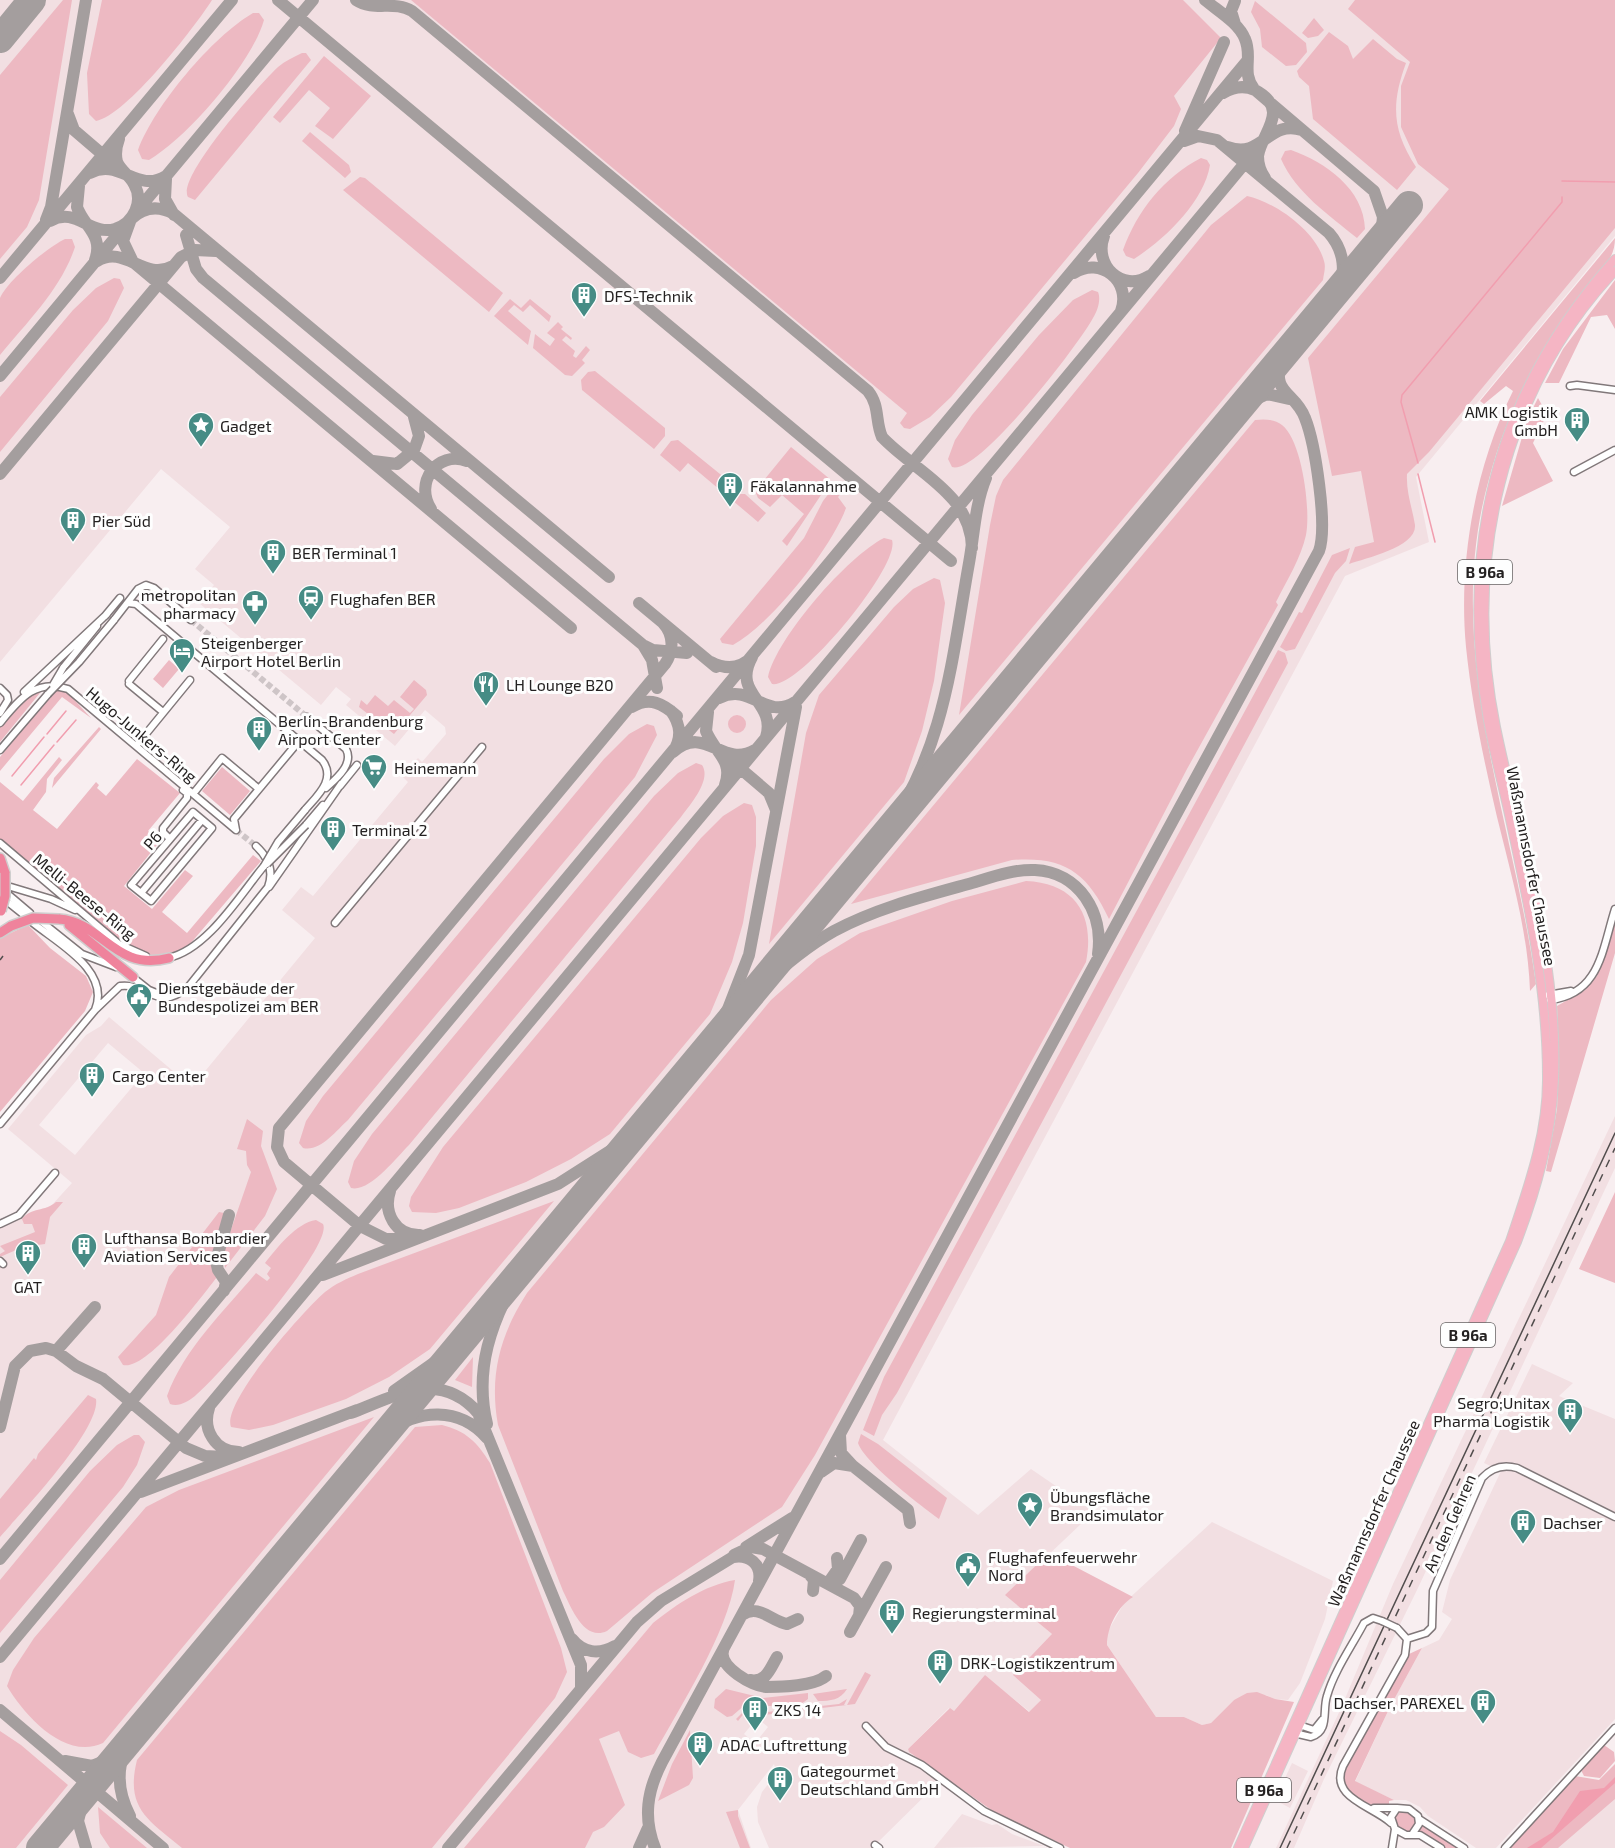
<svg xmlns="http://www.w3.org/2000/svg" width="1615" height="1848" viewBox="0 0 1615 1848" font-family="'Exo 2',sans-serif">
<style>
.built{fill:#f2dfe2;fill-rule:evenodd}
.green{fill:#edb9c2}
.water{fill:#f19eaf}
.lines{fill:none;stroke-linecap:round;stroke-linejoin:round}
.stream{stroke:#f19eaf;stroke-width:1.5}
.taxiway{stroke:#a49e9e;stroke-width:12}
.runway{stroke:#a49e9e;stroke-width:28}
.minor-tunnel{stroke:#cec5c7;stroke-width:6;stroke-dasharray:6 3;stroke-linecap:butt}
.minor-casing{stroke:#81787a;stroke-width:9}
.major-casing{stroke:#cfcece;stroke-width:10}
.highway-casing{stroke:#cfcece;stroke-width:12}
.minor{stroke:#fff;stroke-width:6}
.major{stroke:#f5b5c4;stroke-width:8}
.highway{stroke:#ef839c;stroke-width:9}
.tram{stroke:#514d4d;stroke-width:1.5}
.rail{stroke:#514d4d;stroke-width:1.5;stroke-dasharray:8 8;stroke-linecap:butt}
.minor-bridge-casing{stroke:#81787a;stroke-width:9;stroke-linecap:butt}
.highway-bridge-casing{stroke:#cfcece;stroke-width:12;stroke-linecap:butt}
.minor-bridge{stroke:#fff;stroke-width:6}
.highway-bridge{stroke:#ef839c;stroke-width:9}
.labels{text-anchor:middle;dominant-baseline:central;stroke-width:6;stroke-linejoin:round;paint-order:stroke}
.shield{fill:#fefefe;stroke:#656363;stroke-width:1.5}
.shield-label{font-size:15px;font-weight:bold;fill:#242121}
.poi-label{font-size:16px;fill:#242121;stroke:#fefefe;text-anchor:start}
.street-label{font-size:16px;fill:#242121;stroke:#fefefe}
</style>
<rect width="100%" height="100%" fill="#f8eef0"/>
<!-- built -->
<path class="built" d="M0 0H1615V236L1416 477 1429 542 1345 576 883 1440 978 1515 1031 1469 1091 1510 1082 1523 1006 1595 1052 1634 1041 1700 1030 1712 985 1676 953 1712 949 1708 908 1749 911 1754 945 1776 872 1848H769L758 1822 757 1807 762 1792 777 1773 774 1764 738 1810 751 1848H0V1225L51 1206 72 1183 8 1129 86 1035 101 1026 109 1017 192 1087 315 938 282 910 301 887 313 896 408 782 402 776 418 758 422 762 446 734 445 727 425 710 395 746 346 705 351 699 336 687 321 705 199 603 214 585 195 569 230 527 161 469 0 662ZM108 1043 144 1073 75 1155 39 1125ZM757 1718 768 1727 755 1743 744 1734Z
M1615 1116V1168L1417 1590 1324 1779 1294 1848H1276L1342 1706 1393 1584Z
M1532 1364 1573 1383 1559 1396 1615 1419V1719L1496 1848H1476L1428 1816 1420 1807 1406 1800H1394L1355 1782 1390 1707 1422 1648 1439 1640 1452 1619 1442 1612 1450 1580 1501 1471 1484 1463Z
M1212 1522 1333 1581 1325 1619 1300 1683 1288 1700 1274 1699 1266 1695 1234 1700 1211 1723 1202 1725 1184 1717H1156L1107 1645V1633L1124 1603Z
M1292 1763 1308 1771 1290 1808 1275 1800Z
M1615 1794V1848H1553Z
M962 1814 992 1825 997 1824 1012 1834 1044 1846 934 1848Z"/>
<!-- green -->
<path class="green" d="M63 0H72L39 200 27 227 0 259V75Z
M102 0H212C195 27 126 116 96 121L89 114 87 73Z
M411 0H1183L1221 38 1174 96 1181 109 1174 126 1138 173 951 397 930 417 910 429 904 428 900 423 907 413Z
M1355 0H1615V228L1429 452 1407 474C1406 492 1412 507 1415 525 1417 547 1366 558 1349 564L1355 547 1374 542 1361 471 1332 476 1308 358 1449 189 1418 164 1401 127V86L1410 62 1348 9Z
M1255 1 1306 43 1307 52 1296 65 1286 66 1262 47 1260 29 1251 12Z
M253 13H259L264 20C252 63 187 138 149 160L142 159 138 150C155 105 212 37 253 13Z
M1314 18 1324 30 1318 36 1308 38 1302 33Z
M1329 32 1348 46 1353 59 1373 39 1397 59 1406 63C1391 104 1392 130 1416 167L1397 190 1313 119 1309 86 1299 77 1297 71Z
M302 53H306L311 60 195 200 188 197C176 177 261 83 278 67 285 61 294 57 302 53Z
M324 56 371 96 333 139 315 126 330 108 309 90 280 123 273 117Z
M310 132 349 165 351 172 345 178 302 141Z
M1291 150C1325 162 1364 189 1365 229L1357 238C1329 215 1296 193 1281 159L1285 151Z
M1201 158 1207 160 1210 165C1204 202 1164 240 1134 259L1126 256 1123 250C1137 211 1164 177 1201 158Z
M360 177 365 178 503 293 489 312 343 190Z
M1247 196C1275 202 1316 231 1324 261 1326 267 1324 273 1323 280L959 715 990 525 996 496 1003 480 1211 225Z
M1615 238C1615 262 1598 271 1584 290 1540 347 1508 409 1489 479 1441 648 1513 817 1536 984L1530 991C1528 932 1511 874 1497 817 1484 761 1472 705 1466 647 1458 562 1475 467 1513 391L1506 386 1484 404 1480 401Z
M65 239H72L75 247C61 289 28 321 0 355 0 342 0 309 0 298 8 280 48 247 65 239Z
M114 278 120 279 124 288 108 321 0 452V397L73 310 96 288Z
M1615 280V329L1607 315 1591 317 1559 383H1545L1563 349Z
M1092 290 1098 292C1101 299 1098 310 1093 318 1080 343 978 476 952 467L948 459 955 440 972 415 1039 335 1073 300Z
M510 299 521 308 530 299 551 316 549 322 530 305 523 312 514 305 508 311 531 331 528 345 494 316Z
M558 322 563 327 561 329 572 338 571 340 566 336 562 340 575 351 573 356 576 358 586 346 590 350 582 360 585 363 572 376 565 375 533 348 535 334 550 346 555 339 547 333Z
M595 371 665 428V436L654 449 582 390 581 380 588 372Z
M1538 398 1547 414 1533 443 1553 481 1502 506 1527 420Z
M1255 420C1264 419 1275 419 1282 425 1302 440 1311 510 1306 535 1301 558 1287 580 1276 602L1278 605 1187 769 1109 919C1087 872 1064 856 1012 860L851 904Z
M678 440 741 491 740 494H745L766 513 758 522 688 463 680 472 660 455 671 441Z
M791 447 831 480 787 546 782 541 804 514 782 495 770 507 758 498 755 491Z
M836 484 844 490 838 497 846 508C831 549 771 624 733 645L722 643 720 639 804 538 823 501Z
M884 538 892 540C901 565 799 689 772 684L768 677C777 637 848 556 884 538Z
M1350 548 1346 561 1335 573 1295 649 1286 651 1280 647 1299 612 1302 613 1332 555Z
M934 578 940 580 945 603 934 681 922 731 904 782 769 944 806 733 819 695 894 607 913 589Z
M1278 650 1285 653 1288 663 897 1393 882 1415 874 1436 863 1430 884 1377Z
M169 660 179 669 163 688 153 679Z
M414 680 426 690 427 695 394 734 359 707 361 700 367 705 375 695 388 706 394 700 410 713 414 709 400 697Z
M44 688 0 742V727L25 698Z
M56 689 68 693 91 718 62 697 0 771V757Z
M728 724a9 9 0 1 1 18 0a9 9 0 1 1-18 0Z
M647 724 654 726 657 735 635 777 348 1120C336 1131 320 1152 303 1148L299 1143 306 1121 323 1096 604 759 629 734Z
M99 727 101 729 52 788 54 778Z
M59 757 62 760 47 779 46 792 33 810 57 829 96 782 99 785 97 788 106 796 137 759 180 793 148 831 160 841 124 886 152 909 185 870 193 876 162 912 187 933 253 855 261 861 190 944 178 952 154 956 127 948 0 841V782L23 801Z
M696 763 702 765C712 780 690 805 681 817L409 1145C397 1157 369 1193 351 1188L348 1182 354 1161 372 1134 654 796 678 773Z
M222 767 250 791 230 815 202 791Z
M744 803 752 805 756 817V846L743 923 732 962 710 1014 610 1134 571 1159 526 1182 459 1208 436 1213 412 1212 409 1206 411 1197 443 1147 701 838 723 816Z
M1026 881C1076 883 1095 916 1086 962L815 1455 782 1507 652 1593 607 1631C584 1642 571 1607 563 1591L498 1425C489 1375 500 1335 527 1293L771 1000 817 959 860 933 952 901Z
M1615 920V953L1551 1172 1546 1171 1557 1109 1559 1060 1557 1006 1585 990 1597 976Z
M28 925 50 948 86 976 93 992 85 1011 0 1112V938Z
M247 1119 263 1131 261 1146 277 1189 265 1216 225 1268 224 1250 251 1172 247 1165 246 1151 237 1149Z
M1615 1192V1283L1579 1269Z
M554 1201 430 1349 389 1377 346 1399 273 1425 249 1430 231 1427C221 1403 305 1309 325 1292 335 1284 346 1279 358 1274Z
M56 1202H63L50 1217 45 1244 23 1247 0 1257V1254L5 1251 0 1246 35 1232 32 1224H24L22 1219C31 1207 45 1212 56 1202Z
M219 1212 224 1213 212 1258 217 1277C202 1296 147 1371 123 1365L118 1357 156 1315 169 1277Z
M316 1220 323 1224C334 1246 216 1379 195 1396 187 1402 179 1407 170 1404L167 1396C184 1349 224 1311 256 1273L267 1281 270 1278 267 1274 271 1268 265 1263C277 1248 296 1223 316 1220Z
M473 1357 472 1387 455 1380Z
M88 1395 96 1399C101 1429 21 1513 0 1537V1499L34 1458 36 1460 38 1454Z
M374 1417 103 1743C65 1761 24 1715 7 1686L13 1670 34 1638 146 1507 179 1490Z
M442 1425C466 1431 477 1442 490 1463L561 1648 567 1672 555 1698 432 1848H182C148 1820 125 1808 137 1760L415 1427Z
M861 1434 878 1444 947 1498 939 1519C920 1505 865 1463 858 1443Z
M134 1435H139L145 1442 137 1465 123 1487 0 1633V1580L90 1471 117 1445Z
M1049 1553 1133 1597C1118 1606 1107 1627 1107 1645L1156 1717H1184L1202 1725 1211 1723 1234 1700 1247 1693 1257 1692 1275 1699 1294 1702 1231 1848H1070L997 1814 909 1752 908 1749 950 1708 954 1711 985 1675 1029 1712 1041 1700 1013 1675 1052 1634 1005 1595Z
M735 1580C728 1632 680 1707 654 1754L641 1758 628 1752 619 1731 599 1739 625 1805 604 1827 593 1832 585 1848H464L653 1623C677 1604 705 1585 735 1580Z
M1422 1648 1390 1707 1355 1781 1394 1800 1389 1801V1805C1365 1806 1357 1803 1343 1783L1344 1769 1409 1654Z
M865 1672 871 1675 855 1704 764 1715 745 1712 738 1721 736 1719 747 1708 767 1712 839 1704 847 1699 844 1705H847Z
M726 1689 763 1698 808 1693V1699C793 1713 764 1704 746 1704L732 1716 727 1717 714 1708 715 1699Z
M847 1689C840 1700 831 1701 818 1701L813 1694Z
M690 1730 693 1778 689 1785 658 1801 672 1764Z
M0 1731 21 1745 68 1785 16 1848H0Z
M1604 1745 1614 1752 1615 1761 1600 1778 1584 1776 1581 1770Z
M1615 1764V1799L1558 1848H1509L1575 1776 1599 1780Z
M98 1807 147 1848H110L100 1833Z
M738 1810V1816L750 1848H740L726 1812Z
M1394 1821a11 11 0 1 1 22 0a11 11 0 1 1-22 0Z
M1422 1824 1462 1848H1445L1419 1832Z"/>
<!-- water -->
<path class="water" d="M1615 1777V1783L1541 1848H1527L1553 1832 1580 1791 1604 1788Z"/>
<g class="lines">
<!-- stream -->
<path class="stream" d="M1562 181 1615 182
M1418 463 1401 402 1402 395 1562 202V197
M1418 474 1435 542
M47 734 66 711
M57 742 76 720
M12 776 44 737
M21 785 54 745"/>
<!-- taxiway -->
<path class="taxiway" d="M278 0 951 561
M356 0C374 12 394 0 412 11L868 391C880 406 875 421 882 437 915 472 971 493 972 548
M1205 0C1218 11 1239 23 1245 39 1253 57 1241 72 1254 89L1374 191 1383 217 1381 236 1375 247
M1235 24 1231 11 1235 1
M1223 93C1233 87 1244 85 1255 90 1292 110 1261 133 1258 156 1258 164 1260 171 1265 178
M68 114 74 130 109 160
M1185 131 1224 42
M1184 141 1198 136 1217 140 1329 233C1344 250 1348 274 1335 295
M1228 147C1262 160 1268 119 1302 130
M90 173C119 157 137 194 166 176
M166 179 165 199 174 215
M79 186 77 207C84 227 104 235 95 260
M137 211 313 0
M46 220 51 207 86 0
M50 221C76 206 90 236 115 229 134 223 144 201 134 184 130 176 121 171 117 162 115 154 116 147 119 139
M186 235 196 269 203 278 643 645
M1104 236C1093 265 1122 293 1149 276
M97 261C125 244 144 282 173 266
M1074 273C1100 256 1132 281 1121 311
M0 278 232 0
M0 376 124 227
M1243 405 1267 394 1289 399
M373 461 397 464 414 450 419 436 414 417
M0 474 181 257 195 250 216 251
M431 509C414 483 437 450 467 461
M639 603 716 667
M571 628 133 262 123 241 131 219C144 207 158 205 174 214L609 577
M711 662C726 670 740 669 752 657 731 695 777 701 766 737
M657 688 652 660 643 645 653 650 687 653
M719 698C752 682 765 721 795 702
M632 707C650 696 663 704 677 716
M671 711C681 725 682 738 673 752 705 723 722 769 755 750
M708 712 706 731C714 752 734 760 725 785
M735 764 769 793 776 810
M884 835C945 749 951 664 969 563 974 536 975 504 986 478
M748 999C774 974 802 949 834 931 877 908 925 896 972 883 992 877 1014 869 1035 870 1079 872 1104 913 1098 954
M693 1065 728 1009 749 955 796 707
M390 1191C383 1212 395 1236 420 1235
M415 1239H386L360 1226 284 1162 277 1147 279 1128 665 664C674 651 674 635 663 623
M323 1275 558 1184 613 1149 654 1111
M224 1291 226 1282 218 1270 216 1261 229 1215
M56 1351 95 1307
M394 1391 445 1355 479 1321
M399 1395 408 1398 409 1406
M209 1408C202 1429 215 1452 239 1452
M351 1413C395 1396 440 1369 478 1413L581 1665V1687
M487 1424C474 1370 491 1321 519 1274
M0 1427 15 1366 30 1351 46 1348 56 1351 76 1366 103 1379 186 1448 205 1456 224 1457
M386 1433C418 1409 459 1406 487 1438
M853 1466 908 1510 910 1523
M821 1472 834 1463 853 1466 841 1453 840 1435
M141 1492 357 1410
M746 1547 792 1518
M734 1555 751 1547 763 1549 854 1598 860 1606 859 1616
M0 1559 1247 61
M809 1574 814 1580 813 1591
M831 1579 838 1569 837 1558
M825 1582 834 1583 840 1579 861 1540
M742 1615C758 1603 771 1621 787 1624L798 1619
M850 1632 886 1567
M572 1639C583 1653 599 1655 615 1646
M723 1651C719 1667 752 1686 766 1687 781 1687 815 1686 826 1676
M0 1657 1265 139
M750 1680C766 1683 770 1669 777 1657
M0 1710 163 1848
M124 1753C116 1775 119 1795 130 1816
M65 1761 92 1766 114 1757
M86 1848 78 1821 84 1797 156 1710
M448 1848 637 1622 661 1601 733 1557C749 1554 762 1564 759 1581
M639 1848 648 1828
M655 1848C643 1818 647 1791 662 1762L1319 551C1328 526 1315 443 1305 418 1295 391 1270 395 1282 358"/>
<!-- runway -->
<path class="runway" d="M0 39 32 0
M40 1848 1409 205"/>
<!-- minor-tunnel -->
<path class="minor-tunnel" d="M191 620 307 717
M236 830 256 846"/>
<!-- minor casing -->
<g class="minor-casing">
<path id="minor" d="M1570 386 1577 385 1615 390
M1574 472 1615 450
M128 603 136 604 322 760C337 779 317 796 305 810
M105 616 120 598
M114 620 138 589 146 585 154 588 191 620
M63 668 97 626
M129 681 163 639
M129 684 163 712
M0 688 7 695 8 700 0 713
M24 692 107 614
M307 717 346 749C354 764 337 778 326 788
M0 723C19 700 35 678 68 689L236 830
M136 746 190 680
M0 750 48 694
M340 786 357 765
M193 794 222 758 259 789
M193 812 212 828 151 901 131 885Z
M306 825 323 805
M236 830 234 819 294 747
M170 839 163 832V828L187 798V793L183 790
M0 843 119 944 146 956
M11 887 51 899 75 910
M269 887 341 784
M141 893 202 820
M10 896 30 913
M9 903 24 915
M42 922 82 954 116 967
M335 923 482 747
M168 958C207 950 240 895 264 866
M130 975 149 990 161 995
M1548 995 1571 991
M1550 1000C1600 994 1602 950 1615 909
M95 1010 120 986C147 982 158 1014 189 986L268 887C274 871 268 857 256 846
M0 1124 95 1010C111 971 59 944 33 923
M0 1224 19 1215 55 1173
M0 1261 3 1264
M1407 1639 1426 1633 1432 1627 1433 1591 1482 1478C1492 1467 1503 1464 1517 1468L1615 1517
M1296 1724 1314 1730 1322 1720
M866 1726 886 1747 922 1765 984 1811 1060 1848
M1294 1733 1311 1737C1330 1731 1322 1711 1327 1696 1334 1671 1352 1646 1364 1623L1373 1618 1382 1621
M1374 1808H1397
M1419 1819 1464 1848
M1391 1823C1373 1806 1329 1798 1343 1766L1405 1655 1407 1639 1397 1628
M1413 1833 1419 1824 1418 1816 1409 1809 1397 1808 1391 1817 1395 1829 1406 1835H1420L1441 1848
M875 1845 879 1848
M1392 1848 1395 1829
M1505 1848 1615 1728"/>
</g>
<!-- major casing -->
<g class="major-casing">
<path id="major" d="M1238 1848 1510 1241C1528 1187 1548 1133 1547 1076 1547 985 1527 898 1508 810 1501 778 1492 746 1487 714 1459 543 1498 389 1615 259
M1244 1848 1517 1242C1537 1189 1552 1136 1554 1079 1559 959 1520 843 1496 727 1463 565 1501 393 1615 271"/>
</g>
<!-- highway casing -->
<g class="highway-casing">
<path id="highway" d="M0 858 5 873
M59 919C103 922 114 972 169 958
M69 925 133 977
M0 933 11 926"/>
</g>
<!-- minor -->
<use href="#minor" class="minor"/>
<!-- major -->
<use href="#major" class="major"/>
<!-- highway -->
<use href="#highway" class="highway"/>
<!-- tram -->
<path class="tram" d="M1280 1848 1615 1133"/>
<!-- rail -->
<path class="rail" d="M0 960 3 956
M1287 1848 1615 1148"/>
<!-- minor-bridge casing -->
<g class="minor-bridge-casing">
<path id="minor-bridge" d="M53 685 63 668
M48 694 79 662 114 620
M267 864 306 825
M264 866 278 842 305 810
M1382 1621 1397 1628"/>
</g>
<!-- highway-bridge casing -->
<g class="highway-bridge-casing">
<path id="highway-bridge" d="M1 911 5 896V873
M11 926 33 918 59 919"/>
</g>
<!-- minor-bridge -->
<use href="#minor-bridge" class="minor-bridge"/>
<!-- highway-bridge -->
<use href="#highway-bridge" class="highway-bridge"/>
</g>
<!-- icons -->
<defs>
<g id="building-pin" transform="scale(1.35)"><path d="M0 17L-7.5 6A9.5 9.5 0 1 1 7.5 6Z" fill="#468c85" stroke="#fefefe"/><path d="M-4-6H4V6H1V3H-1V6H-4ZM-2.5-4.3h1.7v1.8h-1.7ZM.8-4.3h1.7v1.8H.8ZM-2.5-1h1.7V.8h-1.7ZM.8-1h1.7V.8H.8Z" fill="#fff"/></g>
<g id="sight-pin" transform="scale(1.35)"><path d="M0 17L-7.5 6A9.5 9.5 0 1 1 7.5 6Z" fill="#468c85" stroke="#fefefe"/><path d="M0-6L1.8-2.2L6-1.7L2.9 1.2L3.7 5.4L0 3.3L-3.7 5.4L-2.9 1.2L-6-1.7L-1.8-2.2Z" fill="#fff"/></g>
<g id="station-pin" transform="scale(1.35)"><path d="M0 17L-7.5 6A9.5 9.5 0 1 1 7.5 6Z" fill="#468c85" stroke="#fefefe"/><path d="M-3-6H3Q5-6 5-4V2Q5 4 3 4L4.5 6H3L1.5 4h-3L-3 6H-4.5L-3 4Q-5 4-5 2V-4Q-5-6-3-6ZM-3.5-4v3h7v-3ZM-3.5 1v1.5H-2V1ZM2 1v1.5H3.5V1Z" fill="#fff"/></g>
<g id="pharmacy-pin" transform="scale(1.35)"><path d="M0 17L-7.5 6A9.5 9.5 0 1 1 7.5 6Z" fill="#468c85" stroke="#fefefe"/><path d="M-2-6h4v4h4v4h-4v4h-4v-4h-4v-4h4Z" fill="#fff"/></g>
<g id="hotel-pin" transform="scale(1.35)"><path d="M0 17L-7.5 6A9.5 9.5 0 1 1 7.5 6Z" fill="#468c85" stroke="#fefefe"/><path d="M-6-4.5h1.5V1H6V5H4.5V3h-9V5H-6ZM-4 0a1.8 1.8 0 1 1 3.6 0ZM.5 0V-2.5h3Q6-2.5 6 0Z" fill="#fff"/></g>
<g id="restaurant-pin" transform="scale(1.35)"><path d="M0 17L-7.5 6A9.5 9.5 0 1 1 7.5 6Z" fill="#468c85" stroke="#fefefe"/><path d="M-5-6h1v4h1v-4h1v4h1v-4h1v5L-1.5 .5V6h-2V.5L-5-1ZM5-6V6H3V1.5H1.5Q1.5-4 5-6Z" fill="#fff"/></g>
<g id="supermarket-pin" transform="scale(1.35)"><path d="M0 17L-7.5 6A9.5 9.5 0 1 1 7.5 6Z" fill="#468c85" stroke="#fefefe"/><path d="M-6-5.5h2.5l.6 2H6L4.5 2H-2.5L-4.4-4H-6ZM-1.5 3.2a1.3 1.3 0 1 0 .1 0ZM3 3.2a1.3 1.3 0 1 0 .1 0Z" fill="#fff"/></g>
<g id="civic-pin" transform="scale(1.35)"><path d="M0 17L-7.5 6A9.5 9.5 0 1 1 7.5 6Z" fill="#468c85" stroke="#fefefe"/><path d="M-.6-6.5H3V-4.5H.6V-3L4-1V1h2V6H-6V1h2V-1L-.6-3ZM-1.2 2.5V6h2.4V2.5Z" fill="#fff"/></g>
</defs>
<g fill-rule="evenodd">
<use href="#building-pin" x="584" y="295"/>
<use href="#building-pin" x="1577" y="420"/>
<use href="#sight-pin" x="201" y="425"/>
<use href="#building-pin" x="730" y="485"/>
<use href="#building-pin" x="73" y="520"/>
<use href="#building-pin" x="273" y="552"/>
<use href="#station-pin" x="311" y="598"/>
<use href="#pharmacy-pin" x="255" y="603"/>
<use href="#hotel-pin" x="182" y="651"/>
<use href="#restaurant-pin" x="486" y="684"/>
<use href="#building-pin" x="259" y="729"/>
<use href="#supermarket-pin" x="374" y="767"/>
<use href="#building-pin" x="333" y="829"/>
<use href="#civic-pin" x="139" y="996"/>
<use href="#building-pin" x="92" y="1075"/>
<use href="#building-pin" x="84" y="1246"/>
<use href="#building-pin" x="28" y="1253"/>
<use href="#building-pin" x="1570" y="1411"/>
<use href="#sight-pin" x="1030" y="1505"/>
<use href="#building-pin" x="1523" y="1522"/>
<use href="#civic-pin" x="968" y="1565"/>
<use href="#building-pin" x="892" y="1612"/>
<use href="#building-pin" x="940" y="1662"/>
<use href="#building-pin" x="1483" y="1702"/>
<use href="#building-pin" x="755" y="1709"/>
<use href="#building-pin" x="700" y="1744"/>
<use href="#building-pin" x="780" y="1779"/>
</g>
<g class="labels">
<!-- shield labels -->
<g class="shield">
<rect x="1458" y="560" width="54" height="24" rx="4.5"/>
<rect x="1441" y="1323" width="54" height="24" rx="4.5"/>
<rect x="1237" y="1778" width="54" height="24" rx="4.5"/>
</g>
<g class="shield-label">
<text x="1485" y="572">B 96a</text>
<text x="1468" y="1335">B 96a</text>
<text x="1264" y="1790">B 96a</text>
</g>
<!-- poi labels -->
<g class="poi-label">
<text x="604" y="295">DFS-Technik</text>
<text x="1558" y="411" text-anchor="end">AMK Logistik<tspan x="1558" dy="18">GmbH</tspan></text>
<text x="220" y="425">Gadget</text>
<text x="750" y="485">Fäkalannahme</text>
<text x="92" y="520">Pier Süd</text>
<text x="292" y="552">BER Terminal 1</text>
<text x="236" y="594" text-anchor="end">metropolitan<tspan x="236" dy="18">pharmacy</tspan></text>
<text x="330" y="598">Flughafen BER</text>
<text x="201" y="642">Steigenberger<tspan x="201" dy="18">Airport Hotel Berlin</tspan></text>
<text x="506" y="684">LH Lounge B20</text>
<text x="278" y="720">Berlin-Brandenburg<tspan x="278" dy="18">Airport Center</tspan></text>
<text x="394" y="767">Heinemann</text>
<text x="352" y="829">Terminal 2</text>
<text x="158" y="987">Dienstgebäude der<tspan x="158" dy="18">Bundespolizei am BER</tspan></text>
<text x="112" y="1075">Cargo Center</text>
<text x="104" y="1237">Lufthansa Bombardier<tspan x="104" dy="18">Aviation Services</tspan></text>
<text x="28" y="1286" text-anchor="middle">GAT</text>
<text x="1550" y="1402" text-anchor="end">Segro;Unitax<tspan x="1550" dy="18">Pharma Logistik</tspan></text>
<text x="1050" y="1496">Übungsfläche<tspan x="1050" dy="18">Brandsimulator</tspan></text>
<text x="1543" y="1522">Dachser</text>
<text x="988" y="1556">Flughafenfeuerwehr<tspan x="988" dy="18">Nord</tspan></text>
<text x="912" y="1612">Regierungsterminal</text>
<text x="960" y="1662">DRK-Logistikzentrum</text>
<text x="1464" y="1702" text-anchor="end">Dachser, PAREXEL</text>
<text x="774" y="1709">ZKS 14</text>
<text x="720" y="1744">ADAC Luftrettung</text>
<text x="800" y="1770">Gategourmet<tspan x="800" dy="18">Deutschland GmbH</tspan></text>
</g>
<!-- street labels -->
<g class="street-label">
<text transform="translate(142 734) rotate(40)">Hugo-Junkers-Ring</text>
<text transform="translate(152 840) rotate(-50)">P6</text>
<text transform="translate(1532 866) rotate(79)">Waßmannsdorfer Chaussee</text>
<text transform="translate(85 896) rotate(39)">Melli-Beese-Ring</text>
<text transform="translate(1373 1513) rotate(-66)">Waßmannsdorfer Chaussee</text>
<text transform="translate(1449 1523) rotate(-66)">An den Gehren</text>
</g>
</g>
</svg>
